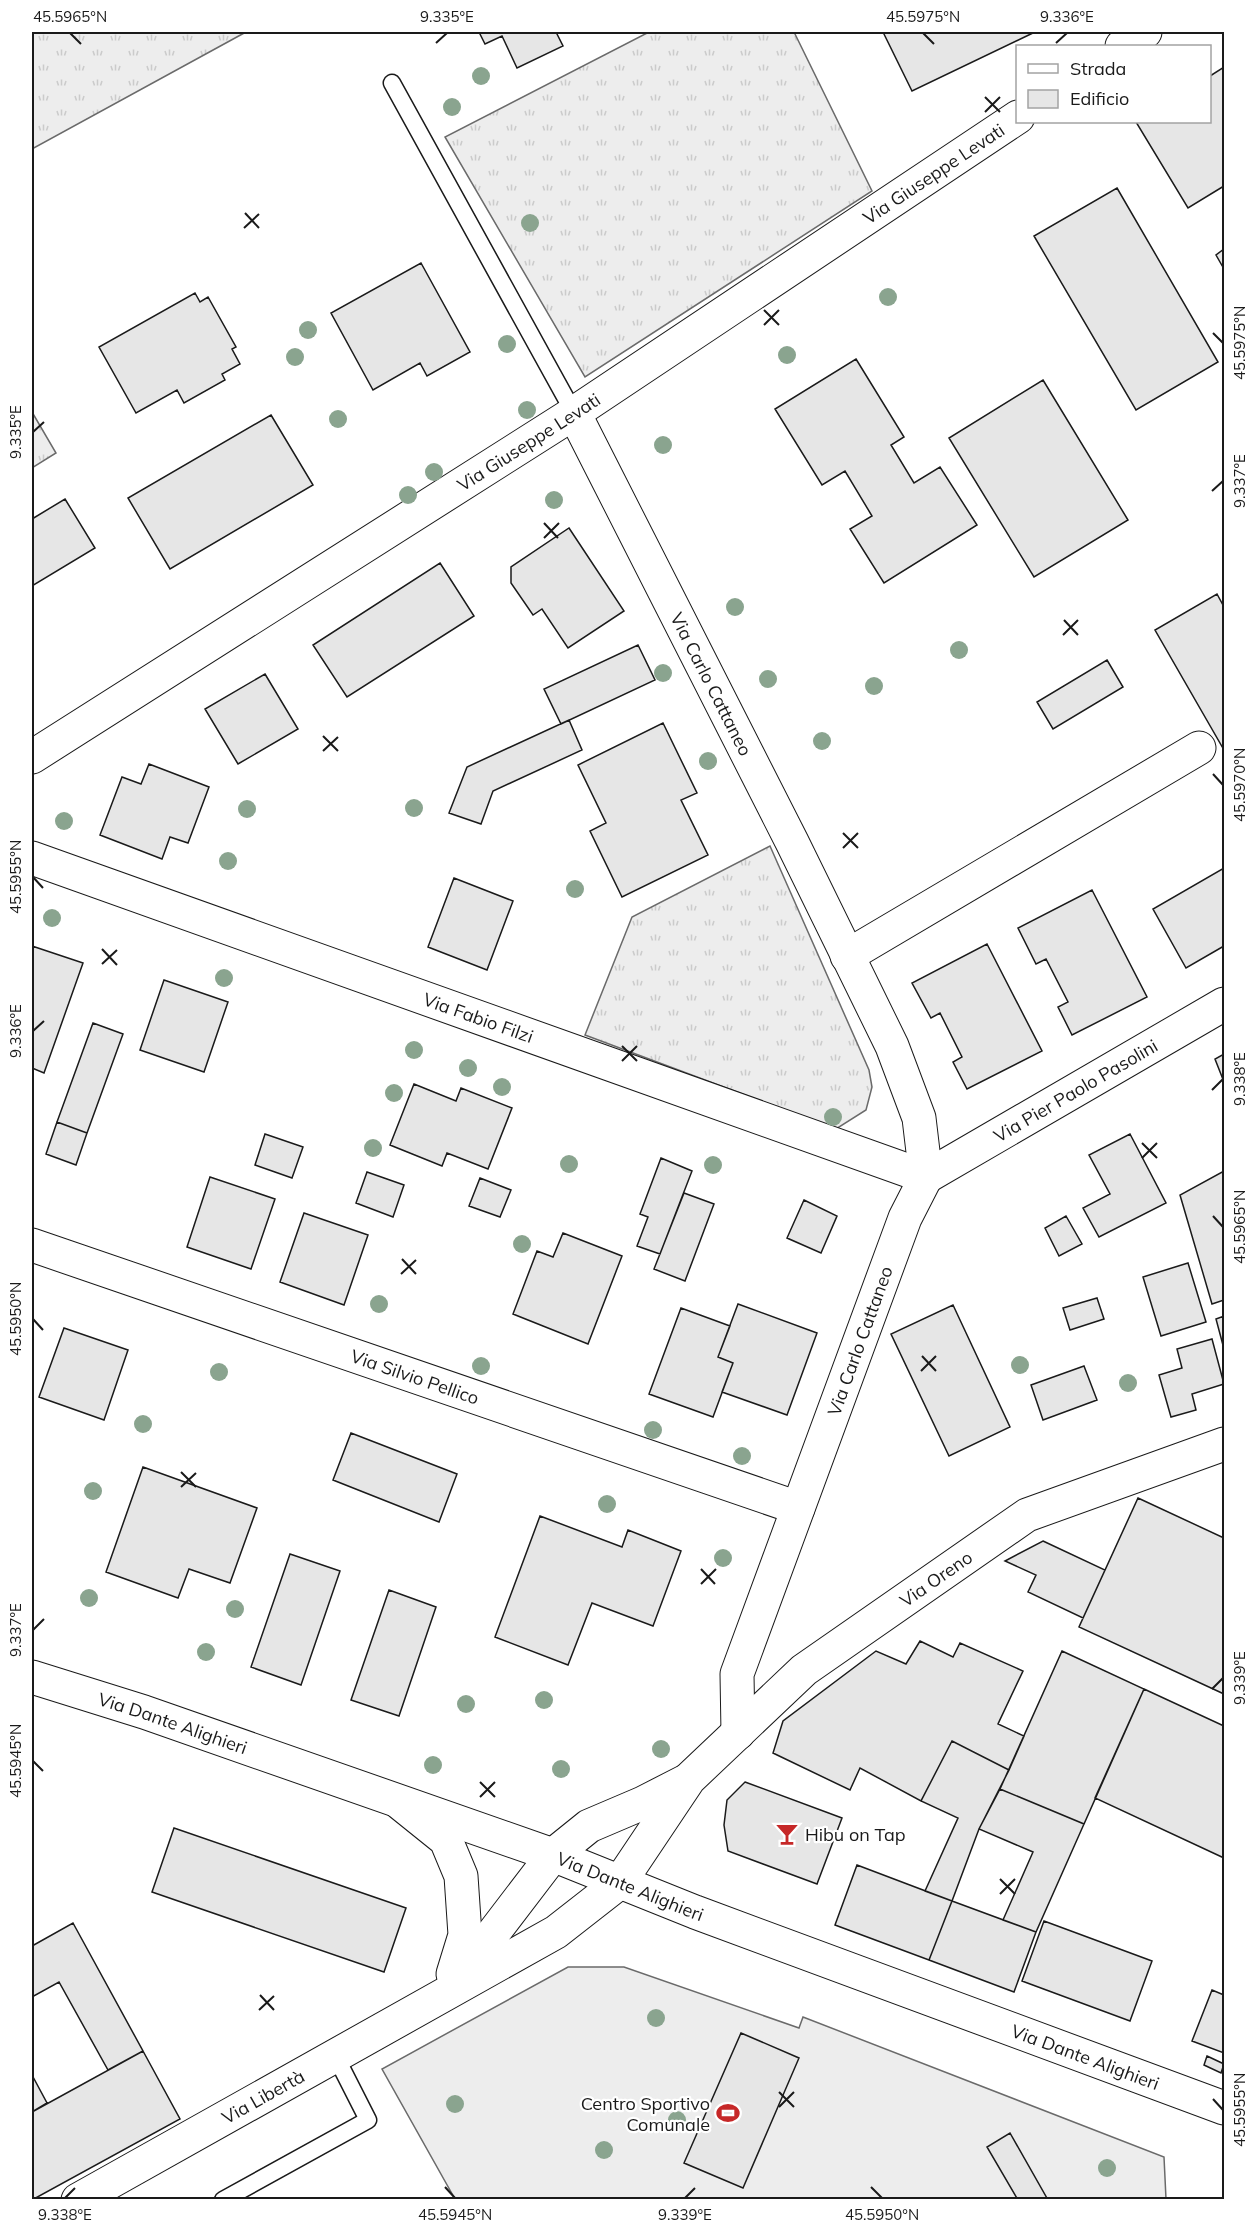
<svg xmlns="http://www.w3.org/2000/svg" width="1256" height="2231" viewBox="0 0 1256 2231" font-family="Mulish,sans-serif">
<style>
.grass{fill:url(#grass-tufts);stroke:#6a6a6a;stroke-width:1.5}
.built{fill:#ededed;stroke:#6a6a6a;stroke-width:1.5}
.building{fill:#e6e6e6;stroke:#1a1a1a;stroke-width:1.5}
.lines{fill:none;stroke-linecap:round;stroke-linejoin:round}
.lane-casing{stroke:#1a1a1a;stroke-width:19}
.street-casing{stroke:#1a1a1a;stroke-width:35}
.secondary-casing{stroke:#1a1a1a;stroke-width:35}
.lane{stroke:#fff;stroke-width:16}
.street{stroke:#fff;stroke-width:33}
.secondary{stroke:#fff;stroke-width:33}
.tree{fill:#8aa48f}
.ticks{fill:none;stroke:#1a1a1a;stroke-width:2}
.labels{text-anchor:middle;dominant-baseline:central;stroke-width:4.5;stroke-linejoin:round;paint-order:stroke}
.street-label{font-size:18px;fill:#1a1a1a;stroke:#fff}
.poi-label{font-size:18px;fill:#1a1a1a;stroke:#fff;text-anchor:start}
.neatline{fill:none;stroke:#1a1a1a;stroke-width:2}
.ticks-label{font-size:15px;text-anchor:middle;fill:#1a1a1a}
</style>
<defs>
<pattern id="grass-tufts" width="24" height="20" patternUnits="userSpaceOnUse" patternTransform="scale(1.5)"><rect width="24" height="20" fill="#ededed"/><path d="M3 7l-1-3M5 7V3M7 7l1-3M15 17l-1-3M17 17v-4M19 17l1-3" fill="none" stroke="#cbcbcb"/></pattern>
</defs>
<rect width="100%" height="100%" fill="#fff"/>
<!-- grass -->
<path class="grass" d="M32 32H246L32 149Z
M649 32H794L872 191 585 377 445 137Z
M32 412 56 453 32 468Z
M770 846 869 1070 872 1087 866 1110 836 1129 585 1035 632 917Z"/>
<!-- built -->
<path class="built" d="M568 1967H624L799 2028 803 2017 1164 2157 1166 2199H455L382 2069Z"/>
<!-- building -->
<path class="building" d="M479 32H557H556L563 46 517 68 502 36 485 44Z
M883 32H1035L912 91Z
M1224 67V186L1188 208 1136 122H1210V76Z
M1117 188 1218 362 1136 410 1034 236Z
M1224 249V269L1216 255Z
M421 263 470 352 427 376 420 363 373 390 331 313Z
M195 293 200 302 208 297 236 347 232 349 240 364 222 374 225 380 184 403 177 390 136 413 99 347Z
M856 359 904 437 891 445 914 483 940 467 977 525 884 583 850 529 872 516 845 471 822 485 775 409Z
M1043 380 1128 520 1034 577 949 438Z
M271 415 313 485 170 569 128 498Z
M65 499 95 548 32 586V519Z
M569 528 624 611 568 648 542 609 533 615 511 583V567Z
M440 563 474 616 347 697 313 645Z
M1217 594 1224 607V750L1155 630Z
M638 645 655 680 561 724 544 689Z
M1107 660 1123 687 1053 729 1037 702Z
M265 674 298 729 238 764 205 709Z
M569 720 582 750 493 791 481 824 449 813 467 767Z
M663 723 697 793 681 800 708 855 622 897 590 831 606 823 578 765Z
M149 764 209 787 188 843 170 837 162 859 100 835 122 777 141 784Z
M1224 868V946L1186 968 1153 909Z
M454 878 513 901 487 970 428 947Z
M1092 890 1147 997 1072 1035 1058 1007 1068 1002 1046 959 1036 964 1018 928Z
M987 944 1042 1051 967 1089 953 1062 962 1057 940 1013 931 1018 912 983Z
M32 946 83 963 44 1073 32 1068Z
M164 980 228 1002 204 1072 140 1050Z
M93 1023 123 1034 87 1133 57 1122Z
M1224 1054V1082L1215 1059Z
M414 1084 456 1101 461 1088 512 1108 488 1169 447 1153 442 1166 390 1145Z
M57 1122 87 1133 76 1165 46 1154Z
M265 1134 303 1147 292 1178 255 1165Z
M1130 1134 1166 1203 1099 1237 1083 1208 1110 1194 1089 1155Z
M661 1158 692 1171 660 1254 637 1246 648 1217 640 1214Z
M1224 1171V1300L1212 1304 1180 1195Z
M367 1172 404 1185 393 1217 356 1203Z
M210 1177 275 1199 251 1269 187 1247Z
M480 1178 511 1190 500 1217 469 1206Z
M684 1193 714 1204 685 1281 654 1269Z
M804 1200 837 1216 821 1253 787 1238Z
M304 1213 368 1235 344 1305 280 1282Z
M1066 1216 1082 1244 1059 1256 1045 1228Z
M563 1233 622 1256 588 1344 513 1314 537 1251 553 1257Z
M1188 1263 1206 1322 1161 1336 1143 1277Z
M1097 1298 1104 1319 1070 1330 1063 1308Z
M738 1304 817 1333 787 1415 722 1392 733 1363 718 1357Z
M953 1305 1010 1427 949 1456 891 1334Z
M681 1308 730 1326 718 1357 733 1363 713 1417 649 1394Z
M1224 1316V1349L1216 1319Z
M64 1328 128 1350 104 1420 39 1397Z
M1212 1339 1224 1384 1192 1394 1196 1410 1171 1417 1159 1375 1182 1368 1177 1349Z
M1084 1366 1097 1400 1043 1420 1031 1385Z
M351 1433 457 1474 439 1522 333 1480Z
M143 1467 257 1508 230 1583 189 1569 178 1598 106 1572Z
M1138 1498 1224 1538V1694L1079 1627Z
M540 1516 622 1547 628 1530 681 1551 653 1626 592 1603 568 1665 495 1637Z
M1043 1541 1105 1570 1083 1618 1028 1592 1036 1575 1005 1561Z
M290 1554 340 1571 301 1685 251 1667Z
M389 1590 436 1607 399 1716 351 1700Z
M920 1641 953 1657 960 1643 1023 1671 998 1724 1024 1736 1009 1770 952 1741 921 1801 860 1768 850 1790 773 1753 783 1721 876 1651 906 1664Z
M1062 1651 1144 1689 1084 1824 1000 1789Z
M1144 1689 1224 1726V1858L1095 1798Z
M952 1741 1009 1770 979 1829 952 1901 925 1891 958 1818 921 1801Z
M745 1782 842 1818 817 1884 728 1851 724 1825 727 1800Z
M1000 1789 1084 1824 1036 1932 1003 1920 1033 1852 979 1829Z
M174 1828 406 1908 384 1972 152 1892Z
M857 1865 952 1901 929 1960 835 1925Z
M952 1901 1036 1932 1014 1992 929 1960Z
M1044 1921 1152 1961 1130 2021 1022 1981Z
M73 1923 143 2051 108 2070 59 1982 32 1997V1946Z
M1212 1990 1224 1995V2053L1192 2041Z
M741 2033 799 2058 743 2188 684 2163Z
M143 2051 180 2119 32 2200V2112Z
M1207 2056 1224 2064 1221 2073 1204 2065Z
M32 2075 47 2103 32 2112Z
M1010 2133 1048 2200H1018L987 2147Z"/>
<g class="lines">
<!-- lane casing -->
<g class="lane-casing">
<path id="lane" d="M392 83 574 413
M223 2200 368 2120 335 2055"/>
</g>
<!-- street casing -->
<g class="street-casing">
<g id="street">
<path d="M1122 46 1145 32"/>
<path id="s1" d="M574 413 792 842 892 1046 919 1118 926 1177 905 1218 737 1674 738 1733"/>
<path id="s2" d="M32 757 574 413 1018 117"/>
<path id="s3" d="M32 858 926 1177 1224 1004"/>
<path d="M847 956 1199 748"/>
<path id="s4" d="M32 1245 798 1508"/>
<path d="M400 1803 446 1840 461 1876 465 1935 453 1974"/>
<path d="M456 1982 553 1855 589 1826 643 1803 684 1782"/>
<path id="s5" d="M78 2200 556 1932 620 1882 689 1779 804 1670 1027 1515 1224 1444"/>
</g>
</g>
<!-- secondary casing -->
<g class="secondary-casing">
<g id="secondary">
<path id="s6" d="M32 1677 144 1712 553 1855 695 1912 1224 2108"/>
</g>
</g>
<!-- lane -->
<use href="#lane" class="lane"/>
<!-- street -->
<use href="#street" class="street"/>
<!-- secondary -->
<use href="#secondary" class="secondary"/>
</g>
<!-- trees -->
<g class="tree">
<circle cx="481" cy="76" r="9"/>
<circle cx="452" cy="107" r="9"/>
<circle cx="530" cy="223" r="9"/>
<circle cx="888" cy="297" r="9"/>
<circle cx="308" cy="330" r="9"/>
<circle cx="507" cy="344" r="9"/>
<circle cx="787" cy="355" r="9"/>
<circle cx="295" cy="357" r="9"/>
<circle cx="527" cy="410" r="9"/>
<circle cx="338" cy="419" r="9"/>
<circle cx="663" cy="445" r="9"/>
<circle cx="434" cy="472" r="9"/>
<circle cx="408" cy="495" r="9"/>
<circle cx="554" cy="500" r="9"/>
<circle cx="735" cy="607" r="9"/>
<circle cx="959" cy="650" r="9"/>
<circle cx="663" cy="673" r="9"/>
<circle cx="768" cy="679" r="9"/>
<circle cx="874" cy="686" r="9"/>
<circle cx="822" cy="741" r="9"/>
<circle cx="708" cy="761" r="9"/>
<circle cx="414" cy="808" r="9"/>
<circle cx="247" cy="809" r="9"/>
<circle cx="64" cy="821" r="9"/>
<circle cx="228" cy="861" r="9"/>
<circle cx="575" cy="889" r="9"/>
<circle cx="52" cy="918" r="9"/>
<circle cx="224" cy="978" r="9"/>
<circle cx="414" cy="1050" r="9"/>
<circle cx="468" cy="1068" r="9"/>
<circle cx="502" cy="1087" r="9"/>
<circle cx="394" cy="1093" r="9"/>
<circle cx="833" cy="1117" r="9"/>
<circle cx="373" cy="1148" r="9"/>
<circle cx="569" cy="1164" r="9"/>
<circle cx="713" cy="1165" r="9"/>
<circle cx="522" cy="1244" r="9"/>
<circle cx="379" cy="1304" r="9"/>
<circle cx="1020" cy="1365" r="9"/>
<circle cx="481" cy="1366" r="9"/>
<circle cx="219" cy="1372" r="9"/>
<circle cx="1128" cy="1383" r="9"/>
<circle cx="143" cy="1424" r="9"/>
<circle cx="653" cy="1430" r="9"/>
<circle cx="742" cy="1456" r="9"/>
<circle cx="93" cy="1491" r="9"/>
<circle cx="607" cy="1504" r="9"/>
<circle cx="723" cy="1558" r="9"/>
<circle cx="89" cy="1598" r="9"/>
<circle cx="235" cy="1609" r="9"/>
<circle cx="206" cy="1652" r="9"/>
<circle cx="544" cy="1700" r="9"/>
<circle cx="466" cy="1704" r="9"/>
<circle cx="661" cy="1749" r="9"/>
<circle cx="433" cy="1765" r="9"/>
<circle cx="561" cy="1769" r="9"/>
<circle cx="656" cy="2018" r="9"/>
<circle cx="455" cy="2104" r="9"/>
<circle cx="677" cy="2120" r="9"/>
<circle cx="604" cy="2150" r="9"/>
<circle cx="1107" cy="2168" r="9"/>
</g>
<!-- ticks -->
<path class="ticks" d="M70 33 81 44M923 33 934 44M436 43 447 33M1056 43 1067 33M985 97 1000 112M985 112 1000 97M245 213 259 228M244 228 259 214M764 310 779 325M764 325 779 310M1213 333 1223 343M33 432 44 422M1212 491 1223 481M544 523 558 538M544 538 559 523M1064 620 1078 635M1063 635 1078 620M323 736 338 751M323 751 338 737M1213 774 1223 785M843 833 858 848M843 848 858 833M33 877 43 888M102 949 117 965M102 964 117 950M33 1031 44 1021M622 1046 637 1061M622 1061 637 1046M1212 1090 1223 1079M1142 1143 1157 1158M1142 1158 1157 1143M1213 1216 1223 1227M402 1259 416 1274M401 1274 416 1260M33 1319 43 1330M922 1356 936 1371M921 1371 936 1356M181 1472 196 1487M181 1487 196 1473M701 1569 715 1584M701 1584 716 1569M33 1630 44 1619M1212 1689 1223 1678M33 1761 43 1771M480 1782 495 1797M480 1797 495 1782M1000 1879 1015 1894M1000 1894 1015 1879M260 1995 274 2010M259 2010 274 1996M779 2092 794 2107M1213 2099 1223 2110M779 2107 794 2092M445 2187 455 2198M871 2187 882 2198M65 2198 75 2188M685 2198 695 2188"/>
<!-- icons -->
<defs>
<g id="bar-bare" transform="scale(1.8)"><path d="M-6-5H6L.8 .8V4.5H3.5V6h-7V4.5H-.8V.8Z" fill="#c62828" stroke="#fff" stroke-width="2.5" paint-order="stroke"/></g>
<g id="stadium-bare" transform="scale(1.8)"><path d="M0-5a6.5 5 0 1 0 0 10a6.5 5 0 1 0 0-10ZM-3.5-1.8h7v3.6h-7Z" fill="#c62828" stroke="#fff" stroke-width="2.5" paint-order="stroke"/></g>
</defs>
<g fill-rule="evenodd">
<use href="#bar-bare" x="787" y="1834"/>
<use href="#stadium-bare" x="728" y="2113"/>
</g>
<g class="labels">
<!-- street labels -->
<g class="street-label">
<text stroke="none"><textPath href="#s2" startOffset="1074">Via Giuseppe Levati</textPath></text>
<text stroke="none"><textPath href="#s2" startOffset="588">Via Giuseppe Levati</textPath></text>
<text stroke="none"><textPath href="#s1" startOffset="304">Via Carlo Cattaneo</textPath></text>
<text stroke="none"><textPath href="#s3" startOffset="474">Via Fabio Filzi</textPath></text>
<text stroke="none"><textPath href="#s3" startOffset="1122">Via Pier Paolo Pasolini</textPath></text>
<text transform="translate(860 1341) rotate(-70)">Via Carlo Cattaneo</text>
<text stroke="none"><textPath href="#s4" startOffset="405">Via Silvio Pellico</textPath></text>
<text stroke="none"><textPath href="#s5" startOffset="1072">Via Oreno</textPath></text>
<text stroke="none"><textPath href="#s6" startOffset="148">Via Dante Alighieri</textPath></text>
<text stroke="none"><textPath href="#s6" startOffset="634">Via Dante Alighieri</textPath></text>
<text stroke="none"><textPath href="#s6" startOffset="1120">Via Dante Alighieri</textPath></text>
<text stroke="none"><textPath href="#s5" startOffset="212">Via Libertà</textPath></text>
</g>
<!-- poi labels -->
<g class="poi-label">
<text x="805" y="1834">Hibu on Tap</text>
<text x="710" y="2103" text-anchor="end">Centro Sportivo<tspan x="710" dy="21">Comunale</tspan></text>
</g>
</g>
<!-- border -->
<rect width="1256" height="2231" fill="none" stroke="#ffffff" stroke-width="66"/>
<!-- legend -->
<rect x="1016" y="45" width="195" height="78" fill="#ffffff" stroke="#a3a3a3" stroke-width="1.5"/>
<rect x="1028" y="64" width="30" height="9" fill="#ffffff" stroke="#a3a3a3" stroke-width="1.5"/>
<text x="1070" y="75" font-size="18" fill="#1a1a1a">Strada</text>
<rect x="1028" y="90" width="30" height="18" fill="#e6e6e6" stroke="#a3a3a3" stroke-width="1.5"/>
<text x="1070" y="105" font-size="18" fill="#1a1a1a">Edificio</text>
<rect x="33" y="33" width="1190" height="2165" class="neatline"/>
<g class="ticks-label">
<text x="70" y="22">45.5965°N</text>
<text x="447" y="22">9.335°E</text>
<text x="923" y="22">45.5975°N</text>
<text x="1067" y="22">9.336°E</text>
<text transform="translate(1240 343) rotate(-90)" y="5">45.5975°N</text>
<text transform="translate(16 432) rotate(-90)" y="5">9.335°E</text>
<text transform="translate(1240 481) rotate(-90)" y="5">9.337°E</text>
<text transform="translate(1240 785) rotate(-90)" y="5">45.5970°N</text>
<text transform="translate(16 877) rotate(-90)" y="5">45.5955°N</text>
<text transform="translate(16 1031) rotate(-90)" y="5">9.336°E</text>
<text transform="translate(1240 1079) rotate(-90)" y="5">9.338°E</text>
<text transform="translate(1240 1227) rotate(-90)" y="5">45.5965°N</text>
<text transform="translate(16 1319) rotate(-90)" y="5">45.5950°N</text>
<text transform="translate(16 1630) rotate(-90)" y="5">9.337°E</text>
<text transform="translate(1240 1678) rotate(-90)" y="5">9.339°E</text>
<text transform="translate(16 1761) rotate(-90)" y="5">45.5945°N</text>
<text transform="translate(1240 2110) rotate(-90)" y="5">45.5955°N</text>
<text x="65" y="2220">9.338°E</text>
<text x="455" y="2220">45.5945°N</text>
<text x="685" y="2220">9.339°E</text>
<text x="882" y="2220">45.5950°N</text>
</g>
</svg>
